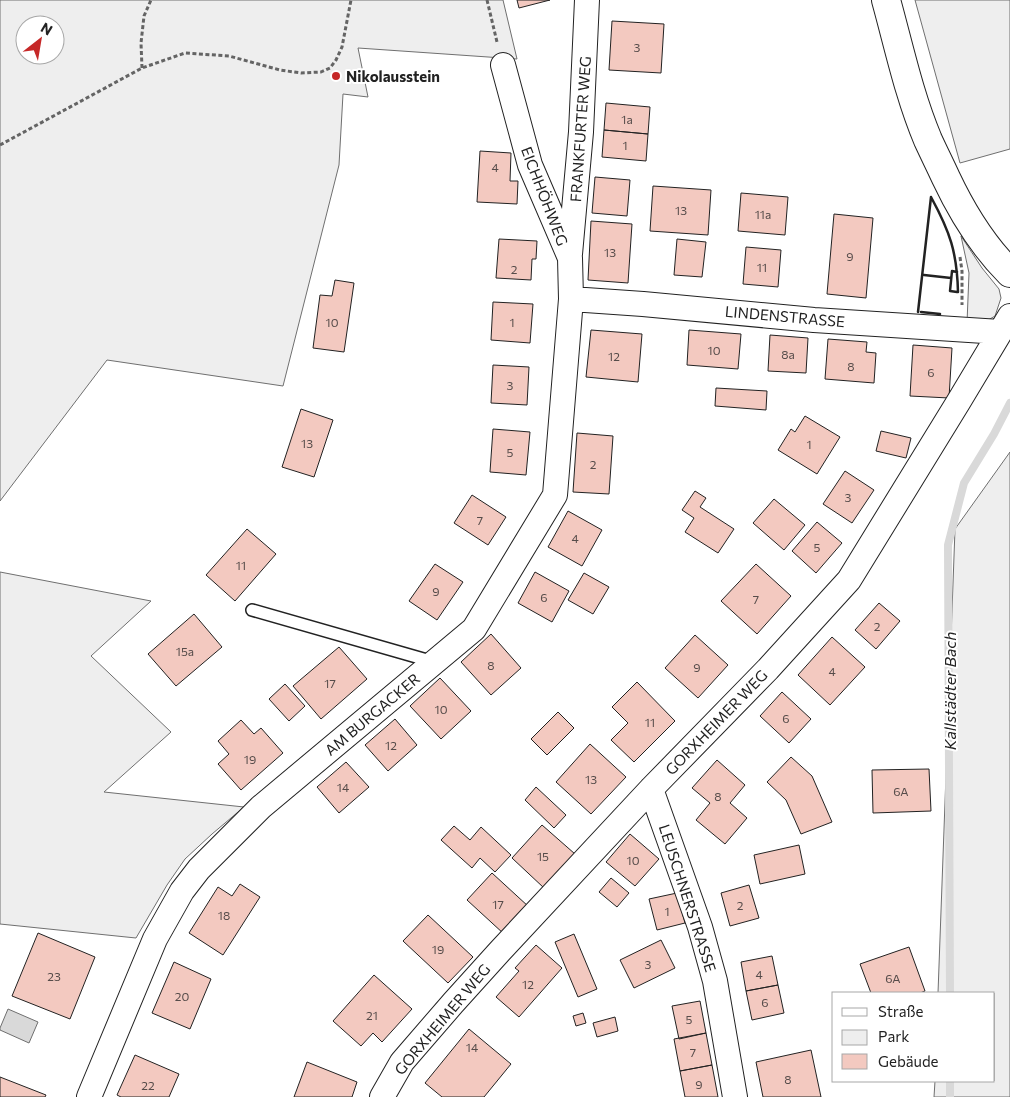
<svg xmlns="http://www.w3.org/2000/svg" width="1010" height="1097" viewBox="0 0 1010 1097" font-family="Commissioner,sans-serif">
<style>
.green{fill:#eee;stroke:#6f6f6f;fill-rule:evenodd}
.water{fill:#d9d9d9;stroke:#6f6f6f}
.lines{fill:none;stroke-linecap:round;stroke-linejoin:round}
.stream{stroke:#d9d9d9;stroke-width:8}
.building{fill:#f3c9c0;stroke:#222}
.lane-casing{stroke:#222;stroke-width:14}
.street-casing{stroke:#222;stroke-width:26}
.secondary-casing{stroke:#222;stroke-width:30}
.path{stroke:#646464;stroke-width:3;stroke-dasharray:4 2.5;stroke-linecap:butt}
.lane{stroke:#fff;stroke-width:11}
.street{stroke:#fff;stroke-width:24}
.secondary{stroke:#fff;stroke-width:28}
.wall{stroke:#222;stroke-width:2.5}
.poi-dot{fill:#c62828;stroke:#fff;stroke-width:2}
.labels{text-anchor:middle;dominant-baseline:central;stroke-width:4;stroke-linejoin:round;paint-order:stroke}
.number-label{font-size:12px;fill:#564c4a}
.poi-label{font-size:15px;font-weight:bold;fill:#222;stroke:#fff;text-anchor:start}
.street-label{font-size:15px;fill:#222;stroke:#fff}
.water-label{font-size:16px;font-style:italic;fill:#222;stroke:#fff}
</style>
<rect width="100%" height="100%" fill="#fff"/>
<!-- green -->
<path class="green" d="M0 0H503L517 59 358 48 368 97 343 94 339 165 283 386 107 360 0 501ZM25 25H55V55H25Z
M915 0H1010V149L960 163Z
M961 236 982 268 999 289 1001 298 995 316 983 323H967L969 273Z
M1010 452V1097H934L935 1081H994V993H938L955 529Z
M0 572 151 601 91 656 171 732 104 792 244 807 212 834 185 859 167 885 136 938 0 924Z"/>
<!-- water -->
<path class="water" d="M8 1009 38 1022 29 1043 0 1030V1028Z"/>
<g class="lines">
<!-- stream -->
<path class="stream" d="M950 993 948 545 964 483 994 434 1010 403
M950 1081V1097"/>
</g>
<!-- building -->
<path class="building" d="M517 0H550L519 8Z
M612 21 664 24 661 73 609 70Z
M606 103 650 107 648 134 604 130Z
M604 130 648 134 646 161 602 157Z
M480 151 511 153 510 181H518L517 204 477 202Z
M595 177 630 180 627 216 592 213Z
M653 186 711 190 708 235 650 231Z
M741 193 788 197 785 235 738 231Z
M834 214 873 218 866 298 827 294Z
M591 221 632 224 628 283 588 280Z
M499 239 537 241 536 259H532L531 280 496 278Z
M677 239 706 242 702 277 674 275Z
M746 247 781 250 778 287 743 284Z
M335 280 354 283 344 352 313 348 320 295 332 296Z
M493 302 533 304 530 343 491 340Z
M591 330 642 334 638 382 586 377Z
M689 330 741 334 738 369 687 365Z
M770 335 808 338 806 373 768 371Z
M828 339 867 342 866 352 876 353 874 383 825 379Z
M913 345 952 348 949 398 910 396Z
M493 365 529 367 527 405 491 403Z
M716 388 767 391 766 410 715 406Z
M301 409 333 420 314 477 282 467Z
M805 416 840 437 817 474 778 450 791 429 795 432Z
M493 429 530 432 526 475 490 472Z
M881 431 911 438 906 458 876 451Z
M577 433 613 436 609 494 573 492Z
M845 471 874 490 852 523 823 504Z
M695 491 706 498 700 507 734 529 718 553 685 532 694 518 682 510Z
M472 495 506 517 488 545 454 523Z
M774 499 805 525 784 550 753 523Z
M568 511 602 530 582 566 548 547Z
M817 522 842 543 816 573 792 551Z
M247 529 276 554 235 601 206 575Z
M435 564 463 582 437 620 409 601Z
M756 564 791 596 757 634 721 601Z
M535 572 569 591 552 622 518 603Z
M584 573 609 587 593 614 568 600Z
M879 603 900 621 876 649 855 630Z
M194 614 222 647 176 686 148 654Z
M491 634 521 668 491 695 461 662Z
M695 635 728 665 698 698 665 668Z
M832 637 865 667 830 705 798 675Z
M339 647 367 679 321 719 293 686Z
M440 678 471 711 441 739 410 706Z
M637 682 675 721 634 762 611 740 628 723 612 707Z
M285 684 305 706 289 721 269 699Z
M782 692 811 719 789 743 760 716Z
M558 712 574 728 547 755 531 739Z
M395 719 417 745 388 771 365 745Z
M241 720 254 734 261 728 283 753 241 790 218 764 229 754 218 741Z
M590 744 626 777 591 814 556 782Z
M791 757 812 776 832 822 801 834 786 800 767 782Z
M717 760 745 785 730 803 747 818 725 844 696 820 710 803 692 788Z
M346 762 369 787 339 813 317 787Z
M929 769 931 811 873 813 872 770Z
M536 787 566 815 554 828 525 800Z
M542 825 575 854 544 888 512 858Z
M454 826 470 840 481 827 511 855 495 872 480 858 472 868 441 840Z
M630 834 659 859 635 886 606 862Z
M799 845 805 874 760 884 754 855Z
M492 873 529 907 504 934 467 900Z
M611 878 629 893 617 907 599 892Z
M240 884 260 897 223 955 189 933 218 887 232 896Z
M749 885 759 918 730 926 721 893Z
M677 893 685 923 657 930 649 899Z
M428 915 473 957 448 983 403 941Z
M38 933 95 957 70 1019 12 996Z
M574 934 597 989 578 997 555 942Z
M661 940 675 968 634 988 620 960Z
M536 945 562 968 519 1017 496 997 519 971 515 968Z
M909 947 925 991 920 993H871L860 964Z
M772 956 778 985 746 991 741 962Z
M174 962 211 979 190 1029 152 1013Z
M374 975 412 1009 382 1042 373 1033 361 1046 333 1021Z
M778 985 784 1013 752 1020 746 991Z
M700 1001 706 1033 679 1039 672 1006Z
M583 1013 586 1023 576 1026 573 1016Z
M615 1017 618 1031 597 1037 593 1023Z
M469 1029 511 1064 484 1097H442L425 1083Z
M706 1033 712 1065 680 1071 674 1039Z
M811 1050 821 1097H763L756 1062Z
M135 1055 179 1074 169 1097H121L117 1095Z
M307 1062 357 1082 352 1097H294Z
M712 1065 718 1097H685L680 1071Z
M0 1077 46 1095 45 1097H0Z"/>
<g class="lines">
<!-- lane casing -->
<g class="lane-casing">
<path id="lane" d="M252 610 434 662"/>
</g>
<!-- street casing -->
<g class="street-casing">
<path id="street" d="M570 254 581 132 587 0
M571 299 643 304 814 320 1000 332
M651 789 700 927 715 981 735 1097
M89 1097 155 939 182 891 199 869 261 807 474 629 555 495 571 299 570 258 530 165 503 65
M382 1097 402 1062 453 1003 500 951 651 789 768 669 849 580 959 401 1010 316"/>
</g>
<!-- secondary casing -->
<g class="secondary-casing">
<path id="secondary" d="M886 0C899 47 909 95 928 140 934 153 940 165 946 178 962 212 983 246 1010 273"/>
</g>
<!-- path -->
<path class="path" d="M487 0 497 42
M142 68 141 43 144 16 151 0
M0 145 142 68 185 53 229 56 280 70 301 73 321 72 330 68 336 60 342 47 351 0
M960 257 962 271V305"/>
<!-- lane -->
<use href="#lane" class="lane"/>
<!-- street -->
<use href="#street" class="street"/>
<!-- secondary -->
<use href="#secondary" class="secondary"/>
<!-- wall -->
<path class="wall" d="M931 197C950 232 957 252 958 292
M924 275 951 278
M957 292 950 291 952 271 957 272
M918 312 931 197
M921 312 940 314"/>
</g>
<!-- markers -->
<circle class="poi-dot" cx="336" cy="76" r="5"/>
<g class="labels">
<!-- number labels -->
<g class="number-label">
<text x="637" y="47">3</text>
<text x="627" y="119">1a</text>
<text x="625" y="145">1</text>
<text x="495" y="167">4</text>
<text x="681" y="210">13</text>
<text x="763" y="214">11a</text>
<text x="610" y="252">13</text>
<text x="850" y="256">9</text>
<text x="762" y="267">11</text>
<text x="514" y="269">2</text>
<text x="332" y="322">10</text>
<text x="512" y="322">1</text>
<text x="714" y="350">10</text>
<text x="788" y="354">8a</text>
<text x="614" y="356">12</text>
<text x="851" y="366">8</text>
<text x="931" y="372">6</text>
<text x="510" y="385">3</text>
<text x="307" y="443">13</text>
<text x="809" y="444">1</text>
<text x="510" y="452">5</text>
<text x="593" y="464">2</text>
<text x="848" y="497">3</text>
<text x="480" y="520">7</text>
<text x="575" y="538">4</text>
<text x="817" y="547">5</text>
<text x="241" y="565">11</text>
<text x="436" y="591">9</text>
<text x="544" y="597">6</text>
<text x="756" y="599">7</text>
<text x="877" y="626">2</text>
<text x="185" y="651">15a</text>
<text x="491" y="665">8</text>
<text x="697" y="667">9</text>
<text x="832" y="671">4</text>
<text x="330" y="683">17</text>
<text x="441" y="709">10</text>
<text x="786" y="718">6</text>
<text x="650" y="722">11</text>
<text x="391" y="745">12</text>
<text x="250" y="759">19</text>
<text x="591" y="779">13</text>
<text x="343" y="787">14</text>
<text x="901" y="791">6A</text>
<text x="718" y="796">8</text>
<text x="543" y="856">15</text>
<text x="633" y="860">10</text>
<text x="498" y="904">17</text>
<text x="740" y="905">2</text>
<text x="667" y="911">1</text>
<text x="224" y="915">18</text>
<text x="438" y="949">19</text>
<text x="648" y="964">3</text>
<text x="759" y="974">4</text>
<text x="54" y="976">23</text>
<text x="893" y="978">6A</text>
<text x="528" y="984">12</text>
<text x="182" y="996">20</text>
<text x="765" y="1002">6</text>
<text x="372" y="1015">21</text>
<text x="689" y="1019">5</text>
<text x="472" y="1047">14</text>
<text x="693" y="1052">7</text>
<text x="788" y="1079">8</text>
<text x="699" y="1084">9</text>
<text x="148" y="1085">22</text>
</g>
<!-- poi labels -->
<g class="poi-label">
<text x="346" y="76">Nikolausstein</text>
</g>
<!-- street labels -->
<g class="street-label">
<text transform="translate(580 129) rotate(-86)">FRANKFURTER WEG</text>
<text transform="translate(545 196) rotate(69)">EICHHÖHWEG</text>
<text transform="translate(785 316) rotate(5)">LINDENSTRASSE</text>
<text transform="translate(372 714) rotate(-40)">AM BURGACKER</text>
<text transform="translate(716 722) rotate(-46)">GORXHEIMER WEG</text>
<text transform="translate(688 898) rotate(72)">LEUSCHNERSTRASSE</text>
<text transform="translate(442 1019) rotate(-50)">GORXHEIMER WEG</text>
</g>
<!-- water labels -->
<g class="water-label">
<text transform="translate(949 691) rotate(-90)">Kallstädter Bach</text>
</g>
</g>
<!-- legend -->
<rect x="832" y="992" width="162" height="90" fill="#ffffff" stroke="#a7a7a7"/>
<rect x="842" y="1008" width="25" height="8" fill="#ffffff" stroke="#a7a7a7"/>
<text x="878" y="1017" font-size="15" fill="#222222">Straße</text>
<rect x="842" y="1030" width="25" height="15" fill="#eeeeee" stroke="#a7a7a7"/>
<text x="878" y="1042" font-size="15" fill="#222222">Park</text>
<rect x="842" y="1054" width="25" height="15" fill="#f3c9c0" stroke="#a7a7a7"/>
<text x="878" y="1067" font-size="15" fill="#222222">Gebäude</text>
<!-- north arrow -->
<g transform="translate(40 40) rotate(31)"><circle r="24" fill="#ffffff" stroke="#a7a7a7"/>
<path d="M0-4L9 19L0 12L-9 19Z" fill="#c62828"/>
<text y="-8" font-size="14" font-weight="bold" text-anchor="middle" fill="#222222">N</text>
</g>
</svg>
